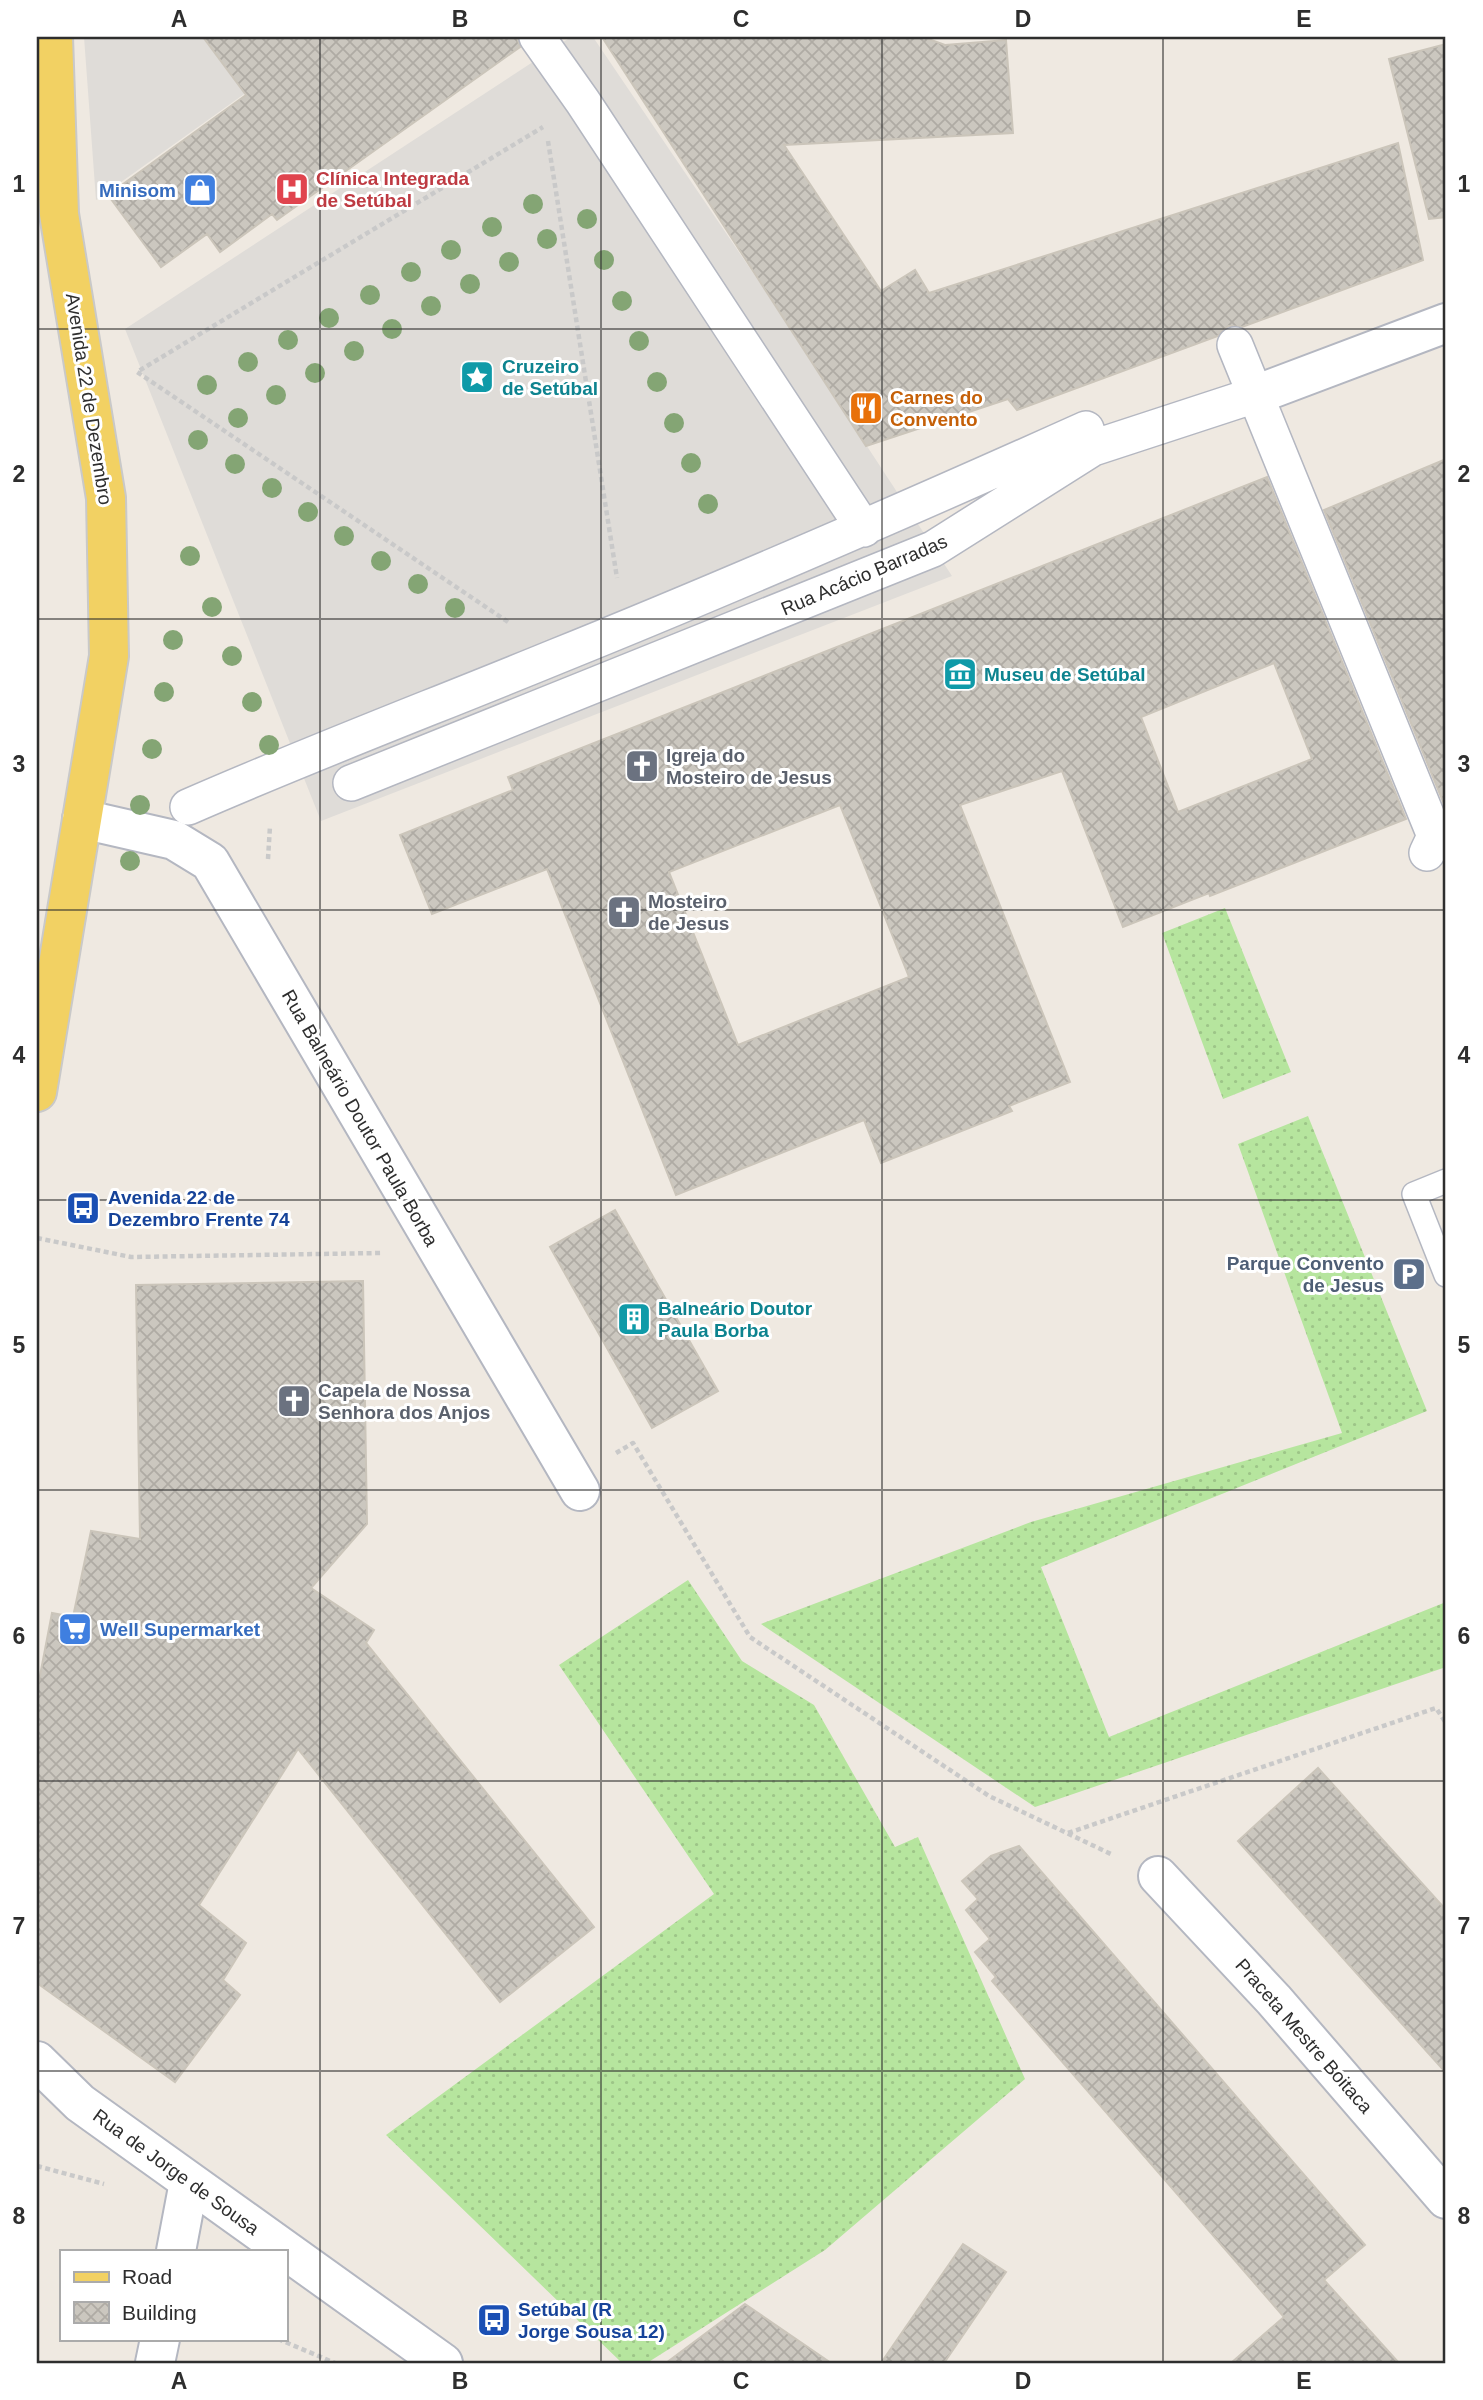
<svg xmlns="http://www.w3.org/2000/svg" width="1483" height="2400" viewBox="0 0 1483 2400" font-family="Arial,sans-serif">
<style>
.grass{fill:url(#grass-dots)}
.plaza{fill:#dfdcd8}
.building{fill:url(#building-cross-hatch);stroke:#cbc5ba;stroke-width:2;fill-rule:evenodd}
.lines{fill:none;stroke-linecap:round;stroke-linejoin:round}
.service-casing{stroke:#b4b7c1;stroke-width:26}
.pedestrian-casing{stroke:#b4b7c1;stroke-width:38}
.minor-casing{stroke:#b4b7c1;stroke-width:42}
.tertiary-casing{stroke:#b4b7c1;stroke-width:42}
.primary-casing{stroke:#c9c9c9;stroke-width:42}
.path{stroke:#c9c9c9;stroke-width:4.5;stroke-dasharray:5 3.5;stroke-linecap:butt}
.service{stroke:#fff;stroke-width:23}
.pedestrian{stroke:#fff;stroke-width:35}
.minor{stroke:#fff;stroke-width:38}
.tertiary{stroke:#fff;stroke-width:38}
.primary{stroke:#f2d163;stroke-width:38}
.tree{fill:#84a574}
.grid{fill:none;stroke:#2e2e2e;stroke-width:2;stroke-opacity:0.55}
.labels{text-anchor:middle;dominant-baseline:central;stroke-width:6;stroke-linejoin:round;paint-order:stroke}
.health-label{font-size:19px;font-weight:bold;fill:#be3a42;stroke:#fff;text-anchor:start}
.shop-label{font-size:19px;font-weight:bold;fill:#366cbe;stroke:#fff;text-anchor:end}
.culture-label{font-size:19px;font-weight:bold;fill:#0d838f;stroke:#fff;text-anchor:start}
.food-label{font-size:19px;font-weight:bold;fill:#c56008;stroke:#fff;text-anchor:start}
.street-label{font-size:19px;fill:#2e2e2e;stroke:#fff}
.worship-label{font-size:19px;font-weight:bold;fill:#5b616d;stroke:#fff;text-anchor:start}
.transit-label{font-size:19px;font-weight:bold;fill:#164399;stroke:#fff;text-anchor:start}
.service-label{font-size:19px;font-weight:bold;fill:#4e5e75;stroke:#fff;text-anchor:end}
.neatline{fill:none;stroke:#2e2e2e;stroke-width:2.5}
.grid-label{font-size:23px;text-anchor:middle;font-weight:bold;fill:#2e2e2e}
</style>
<defs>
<pattern id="grass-dots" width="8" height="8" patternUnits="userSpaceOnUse" patternTransform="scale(1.75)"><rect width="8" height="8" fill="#b6e59e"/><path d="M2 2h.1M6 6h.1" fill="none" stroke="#9dc588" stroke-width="1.8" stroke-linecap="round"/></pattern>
<pattern id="building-cross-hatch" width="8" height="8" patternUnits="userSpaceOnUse" patternTransform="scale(1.75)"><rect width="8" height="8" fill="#cbc7bf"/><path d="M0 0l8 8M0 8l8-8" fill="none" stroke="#afaba4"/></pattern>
</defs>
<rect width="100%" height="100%" fill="#efe9e1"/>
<!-- grass -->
<path class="grass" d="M1225 908 1291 1072 1223 1099 1162 933Z
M1308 1116 1427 1411 1041 1567 1109 1737 1446 1602V1667L1035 1807 761 1624 1031 1522 1342 1433 1238 1144Z
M688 1580 742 1661 814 1705 895 1847 918 1837 1025 2079 825 2250 647 2363H622L386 2135 714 1894 559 1665Z"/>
<!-- plaza -->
<path class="plaza" d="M84 37H203L218 57 245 37H324L96 200Z
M571 37H593L768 295 952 576 321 821 125 329Z"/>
<!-- building -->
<path class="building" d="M203 37H517L520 47 277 220 272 214 220 252 207 234 161 267 108 195 246 95Z
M602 37H923L945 45 1006 40 1013 133 784 145 881 291 915 270 929 293 1398 143 1423 260 1242 327 1228 326 1218 336 1017 410 1008 399 866 446Z
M1446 44V217L1429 219 1389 59Z
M1446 459V803L1444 804 1324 510Z
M1267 477 1406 819 1210 896 1209 893 1123 927 1062 771 960 805 1070 1082 1009 1106 1012 1111 881 1163 864 1120 676 1195 547 869 432 914 400 835 513 790 508 777ZM1274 663 1312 759 1178 812 1141 717ZM840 805 909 977 738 1045 669 872Z
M615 1210 718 1391 652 1428 550 1247Z
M363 1281 367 1524 311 1588 374 1630 366 1643 594 1927 500 2002 298 1749 199 1905 246 1943 223 1980 240 1995 175 2082 37 1983V1691L52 1613 73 1617 91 1531 140 1539 136 1285Z
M1318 1768 1446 1910V2073L1238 1841Z
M1019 1846 1365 2245 1324 2280 1399 2363H1231L1284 2317 992 1981 996 1977 975 1952 990 1939 966 1910 978 1899 962 1881 991 1856Z
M963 2244 1006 2272 944 2363H881Z
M745 2304 831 2363H666Z"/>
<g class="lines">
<!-- service casing -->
<g class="service-casing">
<path id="service" d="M1446 1181 1414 1194 1446 1275"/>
</g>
<!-- pedestrian casing -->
<g class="pedestrian-casing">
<path id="pedestrian" d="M537 37 583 102 864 529
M1235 345 1435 836 1427 853
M351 783 933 549 1093 448 1255 395
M188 807C309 754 433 707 555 657 734 585 910 508 1086 429L1093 448"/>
</g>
<!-- minor casing -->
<g class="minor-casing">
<path id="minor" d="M1255 395 1446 323
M82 819 174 840 210 862 580 1491
M1158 1876 1274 2000 1446 2199
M176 2251 189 2182
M155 2363 160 2339"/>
</g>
<!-- tertiary casing -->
<g class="tertiary-casing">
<path id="tertiary" d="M37 2061 80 2103 443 2363"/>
</g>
<!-- primary casing -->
<g class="primary-casing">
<path id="primary" d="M37 1092 109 656 106 498 59 214 53 37"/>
</g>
<!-- path -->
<path class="path" d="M548 141 617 578
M508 622 137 372 543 127
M268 859 270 826
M37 1238 131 1257 381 1253
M616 1453 633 1443 750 1637 989 1796 1113 1855
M1068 1833 1436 1708 1446 1723
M37 2166 104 2184
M278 2339 335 2363"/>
<!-- service -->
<use href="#service" class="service"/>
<!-- pedestrian -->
<use href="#pedestrian" class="pedestrian"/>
<!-- minor -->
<use href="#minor" class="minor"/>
<!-- tertiary -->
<use href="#tertiary" class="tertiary"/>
<!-- primary -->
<use href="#primary" class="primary"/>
</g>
<!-- trees -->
<g class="tree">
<circle cx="533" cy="204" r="10"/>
<circle cx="587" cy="219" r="10"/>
<circle cx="492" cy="227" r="10"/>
<circle cx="547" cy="239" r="10"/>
<circle cx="451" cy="250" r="10"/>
<circle cx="604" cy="260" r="10"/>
<circle cx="509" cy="262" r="10"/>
<circle cx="411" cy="272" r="10"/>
<circle cx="470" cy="284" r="10"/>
<circle cx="370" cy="295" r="10"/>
<circle cx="622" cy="301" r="10"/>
<circle cx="431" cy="306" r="10"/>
<circle cx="329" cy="318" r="10"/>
<circle cx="392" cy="329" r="10"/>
<circle cx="288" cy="340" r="10"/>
<circle cx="639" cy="341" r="10"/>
<circle cx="354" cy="351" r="10"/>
<circle cx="248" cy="362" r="10"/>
<circle cx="315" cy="373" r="10"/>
<circle cx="657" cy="382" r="10"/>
<circle cx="207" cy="385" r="10"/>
<circle cx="276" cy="395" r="10"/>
<circle cx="238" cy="418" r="10"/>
<circle cx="674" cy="423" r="10"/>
<circle cx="198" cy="440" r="10"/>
<circle cx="691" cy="463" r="10"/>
<circle cx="235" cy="464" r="10"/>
<circle cx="272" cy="488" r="10"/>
<circle cx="708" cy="504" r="10"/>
<circle cx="308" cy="512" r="10"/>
<circle cx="344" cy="536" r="10"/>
<circle cx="190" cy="556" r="10"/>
<circle cx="381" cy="561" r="10"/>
<circle cx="418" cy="584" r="10"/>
<circle cx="212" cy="607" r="10"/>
<circle cx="455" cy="608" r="10"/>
<circle cx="173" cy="640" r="10"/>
<circle cx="232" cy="656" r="10"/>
<circle cx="164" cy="692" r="10"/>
<circle cx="252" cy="702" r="10"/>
<circle cx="269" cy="745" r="10"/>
<circle cx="152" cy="749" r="10"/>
<circle cx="140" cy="805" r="10"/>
<circle cx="130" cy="861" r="10"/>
</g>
<!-- grid -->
<path class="grid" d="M320 37V2363M601 37V2363M882 37V2363M1163 37V2363M37 329H1446M37 619H1446M37 910H1446M37 1200H1446M37 1490H1446M37 1781H1446M37 2071H1446"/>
<!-- icons -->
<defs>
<g id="hospital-square" transform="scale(1.75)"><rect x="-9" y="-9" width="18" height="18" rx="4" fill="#e0444e" stroke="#fff"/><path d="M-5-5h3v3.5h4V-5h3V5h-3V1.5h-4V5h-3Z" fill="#fff"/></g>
<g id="shop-square" transform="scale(1.75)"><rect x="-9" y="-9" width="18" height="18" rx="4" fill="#3f7fe0" stroke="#fff"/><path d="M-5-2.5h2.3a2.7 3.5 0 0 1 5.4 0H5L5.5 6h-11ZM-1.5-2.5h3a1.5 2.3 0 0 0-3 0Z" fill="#fff"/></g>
<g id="sight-square" transform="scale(1.75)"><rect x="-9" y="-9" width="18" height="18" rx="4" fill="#0f9aa8" stroke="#fff"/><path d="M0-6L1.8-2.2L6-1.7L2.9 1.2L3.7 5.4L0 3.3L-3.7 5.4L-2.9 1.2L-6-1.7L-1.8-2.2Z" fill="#fff"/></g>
<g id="restaurant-square" transform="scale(1.75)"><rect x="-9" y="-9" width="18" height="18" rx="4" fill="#e8710a" stroke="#fff"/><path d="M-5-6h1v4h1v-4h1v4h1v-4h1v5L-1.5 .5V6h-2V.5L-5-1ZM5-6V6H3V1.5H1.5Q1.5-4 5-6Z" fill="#fff"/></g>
<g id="museum-square" transform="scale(1.75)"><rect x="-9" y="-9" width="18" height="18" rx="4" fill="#0f9aa8" stroke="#fff"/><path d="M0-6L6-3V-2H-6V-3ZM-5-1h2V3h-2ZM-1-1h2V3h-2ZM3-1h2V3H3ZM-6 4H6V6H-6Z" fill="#fff"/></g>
<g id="church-square" transform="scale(1.75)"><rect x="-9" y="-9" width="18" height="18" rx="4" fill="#6b7280" stroke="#fff"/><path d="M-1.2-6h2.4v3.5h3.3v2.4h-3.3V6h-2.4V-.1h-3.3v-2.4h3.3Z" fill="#fff"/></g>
<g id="bus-square" transform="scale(1.75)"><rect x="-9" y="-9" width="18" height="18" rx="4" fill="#1a4fb4" stroke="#fff"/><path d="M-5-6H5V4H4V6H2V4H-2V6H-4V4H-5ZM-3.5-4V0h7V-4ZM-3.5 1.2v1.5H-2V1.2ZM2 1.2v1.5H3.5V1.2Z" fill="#fff"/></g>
<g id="parking-square" transform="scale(1.75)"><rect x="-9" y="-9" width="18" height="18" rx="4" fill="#5c6f8a" stroke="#fff"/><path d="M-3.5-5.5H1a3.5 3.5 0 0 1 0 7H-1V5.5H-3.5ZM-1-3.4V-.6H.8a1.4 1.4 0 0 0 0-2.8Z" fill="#fff"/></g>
<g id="building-square" transform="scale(1.75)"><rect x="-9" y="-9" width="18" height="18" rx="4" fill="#0f9aa8" stroke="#fff"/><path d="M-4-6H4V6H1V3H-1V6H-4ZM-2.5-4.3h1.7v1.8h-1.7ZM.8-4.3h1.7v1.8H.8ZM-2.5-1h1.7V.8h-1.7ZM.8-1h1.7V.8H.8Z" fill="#fff"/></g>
<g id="supermarket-square" transform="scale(1.75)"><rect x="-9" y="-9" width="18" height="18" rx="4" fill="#3f7fe0" stroke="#fff"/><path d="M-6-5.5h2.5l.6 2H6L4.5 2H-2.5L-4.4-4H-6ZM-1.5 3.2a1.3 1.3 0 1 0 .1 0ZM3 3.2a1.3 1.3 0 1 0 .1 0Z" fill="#fff"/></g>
</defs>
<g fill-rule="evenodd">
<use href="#hospital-square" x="292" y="189"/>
<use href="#shop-square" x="200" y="190"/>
<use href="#sight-square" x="477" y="377"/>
<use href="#restaurant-square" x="866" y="408"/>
<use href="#museum-square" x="960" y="674"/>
<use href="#church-square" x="642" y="766"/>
<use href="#church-square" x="624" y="912"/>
<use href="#bus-square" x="83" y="1208"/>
<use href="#parking-square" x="1409" y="1274"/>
<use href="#building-square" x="634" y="1319"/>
<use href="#church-square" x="294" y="1401"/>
<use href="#supermarket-square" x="75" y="1629"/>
<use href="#bus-square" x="494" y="2320"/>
</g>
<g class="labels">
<!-- health labels -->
<g class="health-label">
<text x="316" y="178">Clínica Integrada<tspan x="316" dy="22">de Setúbal</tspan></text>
</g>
<!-- shop labels -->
<g class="shop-label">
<text x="176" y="190">Minisom</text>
<text x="100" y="1629" text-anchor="start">Well Supermarket</text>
</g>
<!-- culture labels -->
<g class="culture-label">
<text x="502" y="366">Cruzeiro<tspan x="502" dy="22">de Setúbal</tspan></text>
<text x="984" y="674">Museu de Setúbal</text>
<text x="658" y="1308">Balneário Doutor<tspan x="658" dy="22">Paula Borba</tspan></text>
</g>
<!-- food labels -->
<g class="food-label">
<text x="890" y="397">Carnes do<tspan x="890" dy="22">Convento</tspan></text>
</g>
<!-- street labels -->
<g class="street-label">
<text transform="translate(89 399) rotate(81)">Avenida 22 de Dezembro</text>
<text transform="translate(864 575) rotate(-23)">Rua Acácio Barradas</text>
<text transform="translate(360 1118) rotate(60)">Rua Balneário Doutor Paula Borba</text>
<text transform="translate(1304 2036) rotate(49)">Praceta Mestre Boitaca</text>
<text transform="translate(176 2172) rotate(36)">Rua de Jorge de Sousa</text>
</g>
<!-- worship labels -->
<g class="worship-label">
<text x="666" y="755">Igreja do<tspan x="666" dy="22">Mosteiro de Jesus</tspan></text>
<text x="648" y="901">Mosteiro<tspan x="648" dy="22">de Jesus</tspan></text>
<text x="318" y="1390">Capela de Nossa<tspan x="318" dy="22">Senhora dos Anjos</tspan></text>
</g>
<!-- transit labels -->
<g class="transit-label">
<text x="108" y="1197">Avenida 22 de<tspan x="108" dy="22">Dezembro Frente 74</tspan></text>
<text x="518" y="2309">Setúbal (R<tspan x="518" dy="22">Jorge Sousa 12)</tspan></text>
</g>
<!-- service labels -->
<g class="service-label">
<text x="1384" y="1263">Parque Convento<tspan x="1384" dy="22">de Jesus</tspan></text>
</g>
</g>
<!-- border -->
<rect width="1483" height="2400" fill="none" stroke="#ffffff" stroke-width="77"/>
<!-- legend -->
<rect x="60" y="2250" width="228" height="91" fill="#ffffff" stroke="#ababab" stroke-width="2"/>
<rect x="74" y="2272" width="35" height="10" fill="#f2d163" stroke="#ababab" stroke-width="2"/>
<text x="122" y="2284" font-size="21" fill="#2e2e2e">Road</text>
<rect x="74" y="2302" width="35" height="21" fill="url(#building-cross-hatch)" stroke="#ababab" stroke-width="2"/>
<text x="122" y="2320" font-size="21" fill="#2e2e2e">Building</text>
<rect x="38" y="38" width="1406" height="2324" class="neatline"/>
<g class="grid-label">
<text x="179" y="27">A</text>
<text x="460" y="27">B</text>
<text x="741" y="27">C</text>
<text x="1023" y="27">D</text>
<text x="1304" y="27">E</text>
<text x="19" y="192">1</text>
<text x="1464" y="192">1</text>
<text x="19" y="482">2</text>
<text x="1464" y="482">2</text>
<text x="19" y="772">3</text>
<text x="1464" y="772">3</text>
<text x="19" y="1063">4</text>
<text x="1464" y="1063">4</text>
<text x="19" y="1353">5</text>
<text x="1464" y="1353">5</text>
<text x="19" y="1644">6</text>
<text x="1464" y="1644">6</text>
<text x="19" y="1934">7</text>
<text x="1464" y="1934">7</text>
<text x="19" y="2224">8</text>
<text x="1464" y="2224">8</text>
<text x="179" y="2389">A</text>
<text x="460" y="2389">B</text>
<text x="741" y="2389">C</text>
<text x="1023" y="2389">D</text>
<text x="1304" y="2389">E</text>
</g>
</svg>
